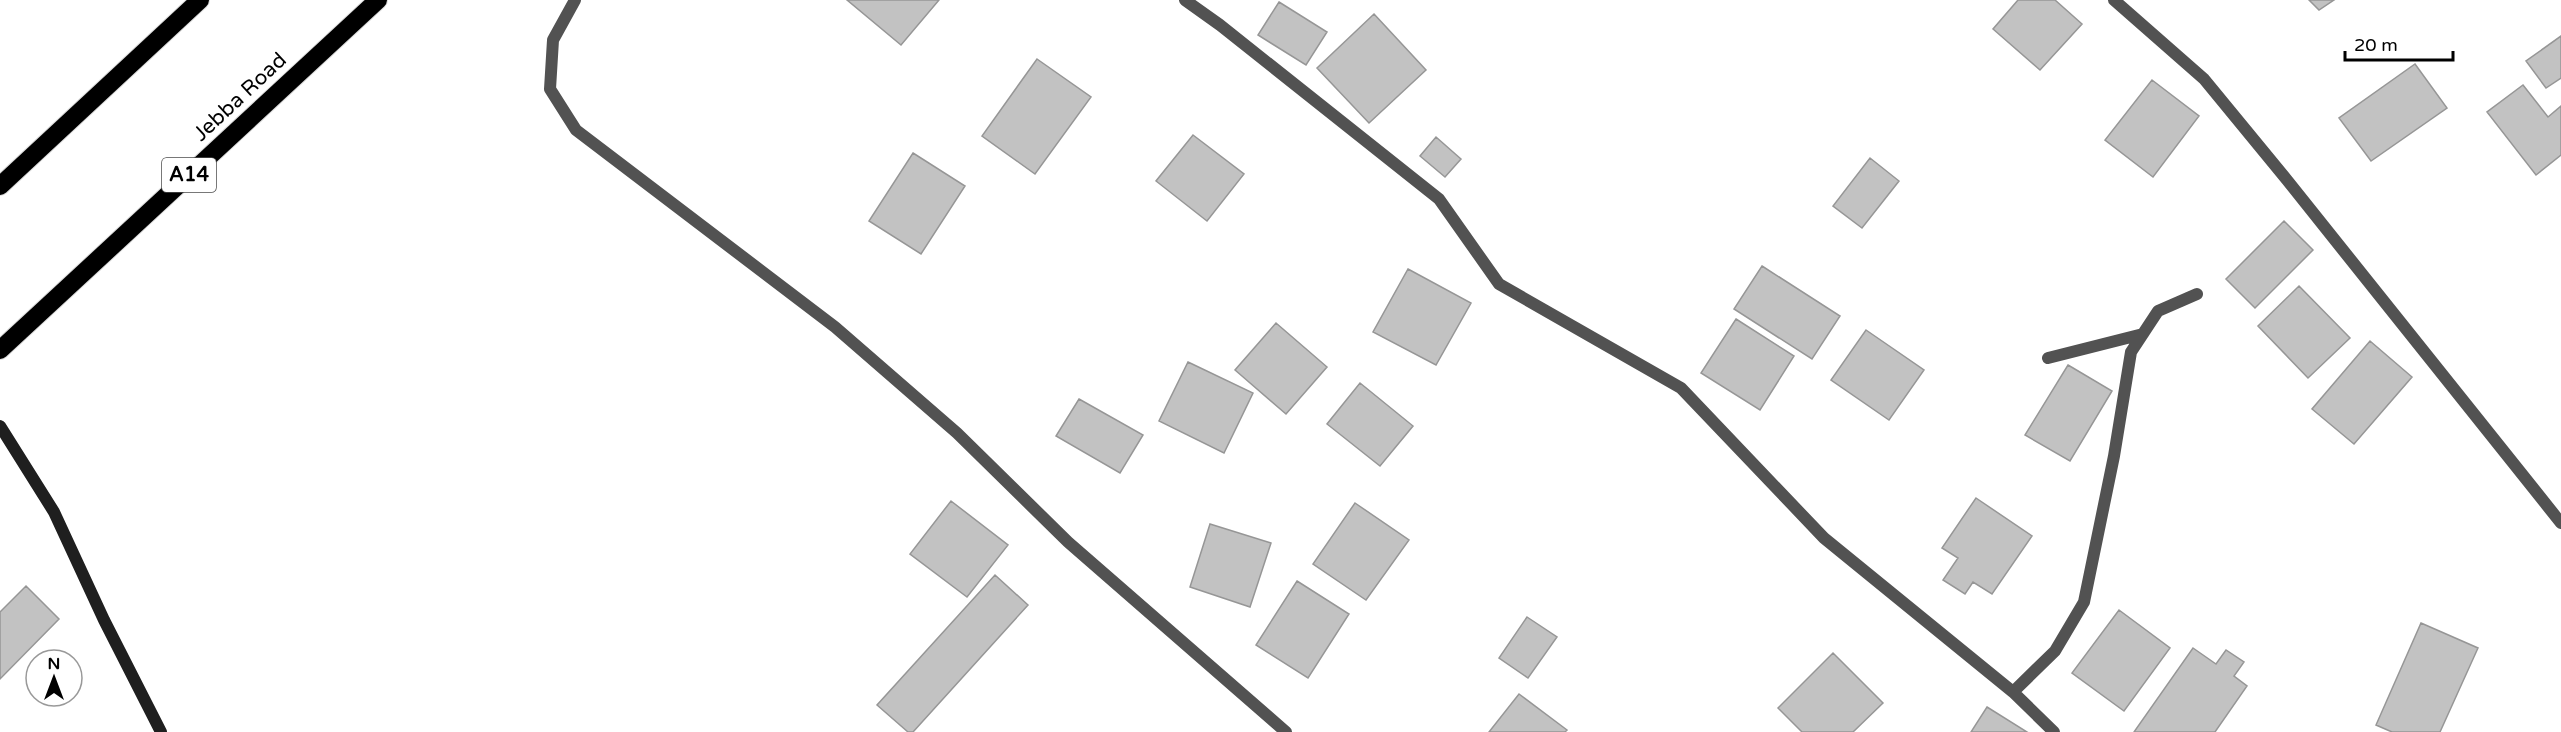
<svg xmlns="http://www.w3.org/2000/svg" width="2561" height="732" viewBox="0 0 2561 732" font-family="'Varela Round',sans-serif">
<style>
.building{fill:#c2c2c2;stroke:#969696;stroke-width:1.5}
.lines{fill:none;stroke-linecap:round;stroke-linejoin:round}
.highway-casing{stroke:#dbdbdb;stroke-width:20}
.street{stroke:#525252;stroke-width:12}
.secondary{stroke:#1f1f1f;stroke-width:12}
.highway{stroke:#000;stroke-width:18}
.labels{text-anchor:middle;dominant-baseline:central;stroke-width:4.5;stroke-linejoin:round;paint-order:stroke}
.shield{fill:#fff;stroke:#4c4c4c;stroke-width:1.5}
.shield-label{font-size:20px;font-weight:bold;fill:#000}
.street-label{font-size:21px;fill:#000;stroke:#fff}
</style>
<rect width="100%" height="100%" fill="#fff"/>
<!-- building -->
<path class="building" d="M847 0H939L901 45Z
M2018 0H2055L2082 24 2040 70 1993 29Z
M2309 0H2334L2319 10Z
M1279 2 1327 32 1306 65 1258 35Z
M1374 14 1426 70 1369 123 1317 68Z
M2561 36V78L2546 88 2526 61Z
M1037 59 1091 97 1035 174 982 136Z
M2415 64 2447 108 2371 161 2339 118Z
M2152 80 2199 116 2153 177 2105 140Z
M2523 85 2548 117 2561 106V155L2536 175 2487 112Z
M1193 135 1244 174 1207 221 1156 181Z
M1436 137 1461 159 1445 177 1420 156Z
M913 153 965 186 921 254 869 221Z
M1870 158 1899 181 1862 228 1833 206Z
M2284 221 2313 250 2255 308 2226 279Z
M1762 266 1840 316 1812 359 1734 309Z
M1408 269 1471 303 1436 365 1373 332Z
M2299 286 2350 338 2308 378 2258 326Z
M1736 319 1794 356 1760 410 1701 373Z
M1276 323 1327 367 1286 414 1235 370Z
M1866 330 1924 370 1889 420 1831 380Z
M2370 341 2412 377 2354 444 2312 409Z
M1188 362 1253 393 1224 453 1159 421Z
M2068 365 2112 391 2070 461 2025 435Z
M1360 383 1413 426 1380 466 1327 424Z
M1079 399 1143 435 1120 473 1056 436Z
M1976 498 2032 536 1992 594 1973 582 1965 594 1943 580 1958 558 1942 548Z
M951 501 1008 545 967 597 910 554Z
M1355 503 1409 540 1366 600 1313 564Z
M1210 524 1271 543 1250 607 1190 587Z
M995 575 1028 605 913 732H908L877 705Z
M1297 581 1349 614 1308 678 1256 645Z
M26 586 59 619 0 679V612Z
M2119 610 2170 648 2124 711 2072 673Z
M1527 617 1557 637 1528 678 1499 658Z
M2421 623 2478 648 2440 732H2392L2376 725Z
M2193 648 2216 664 2226 650 2244 662 2234 676 2247 686 2215 732H2134Z
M1833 653 1883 703 1853 732H1802L1778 708Z
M1519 694 1567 730 1565 732H1489Z
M1987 707 2027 732H1971Z"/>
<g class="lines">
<!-- highway casing -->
<g class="highway-casing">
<path id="highway" d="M0 186 200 0
M0 350 378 0"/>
</g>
<!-- street -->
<path class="street" d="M575 0 553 40 550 89 576 130 835 327 957 433 1068 542 1286 732
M1185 0 1220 25 1439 199 1499 284 1681 388 1824 538 2013 692 2054 732
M2114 0 2204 79 2287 180 2561 523
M2048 358 2143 334
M2013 692 2055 651 2084 602 2114 456 2131 352 2158 311 2197 294"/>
<!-- secondary -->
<path class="secondary" d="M0 426 54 512 104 620 161 732"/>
<!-- highway -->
<use href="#highway" class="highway"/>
</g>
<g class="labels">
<!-- shield labels -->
<rect class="shield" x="162" y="158" width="54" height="34" rx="4.5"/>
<g class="shield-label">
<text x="189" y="175">A14</text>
</g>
<!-- street labels -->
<g class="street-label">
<text transform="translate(240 97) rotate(-43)">Jebba Road</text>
</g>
</g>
<!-- north arrow -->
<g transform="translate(54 678)"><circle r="28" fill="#ffffff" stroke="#999999" stroke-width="1.5"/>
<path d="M0-4.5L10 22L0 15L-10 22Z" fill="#000000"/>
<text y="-9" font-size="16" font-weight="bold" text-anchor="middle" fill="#000000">N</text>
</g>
<!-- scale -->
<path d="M2345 51v9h108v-9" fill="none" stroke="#000000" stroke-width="3"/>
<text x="2354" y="51" font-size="18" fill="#000000" stroke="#ffffff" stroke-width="4.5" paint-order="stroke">20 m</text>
</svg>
